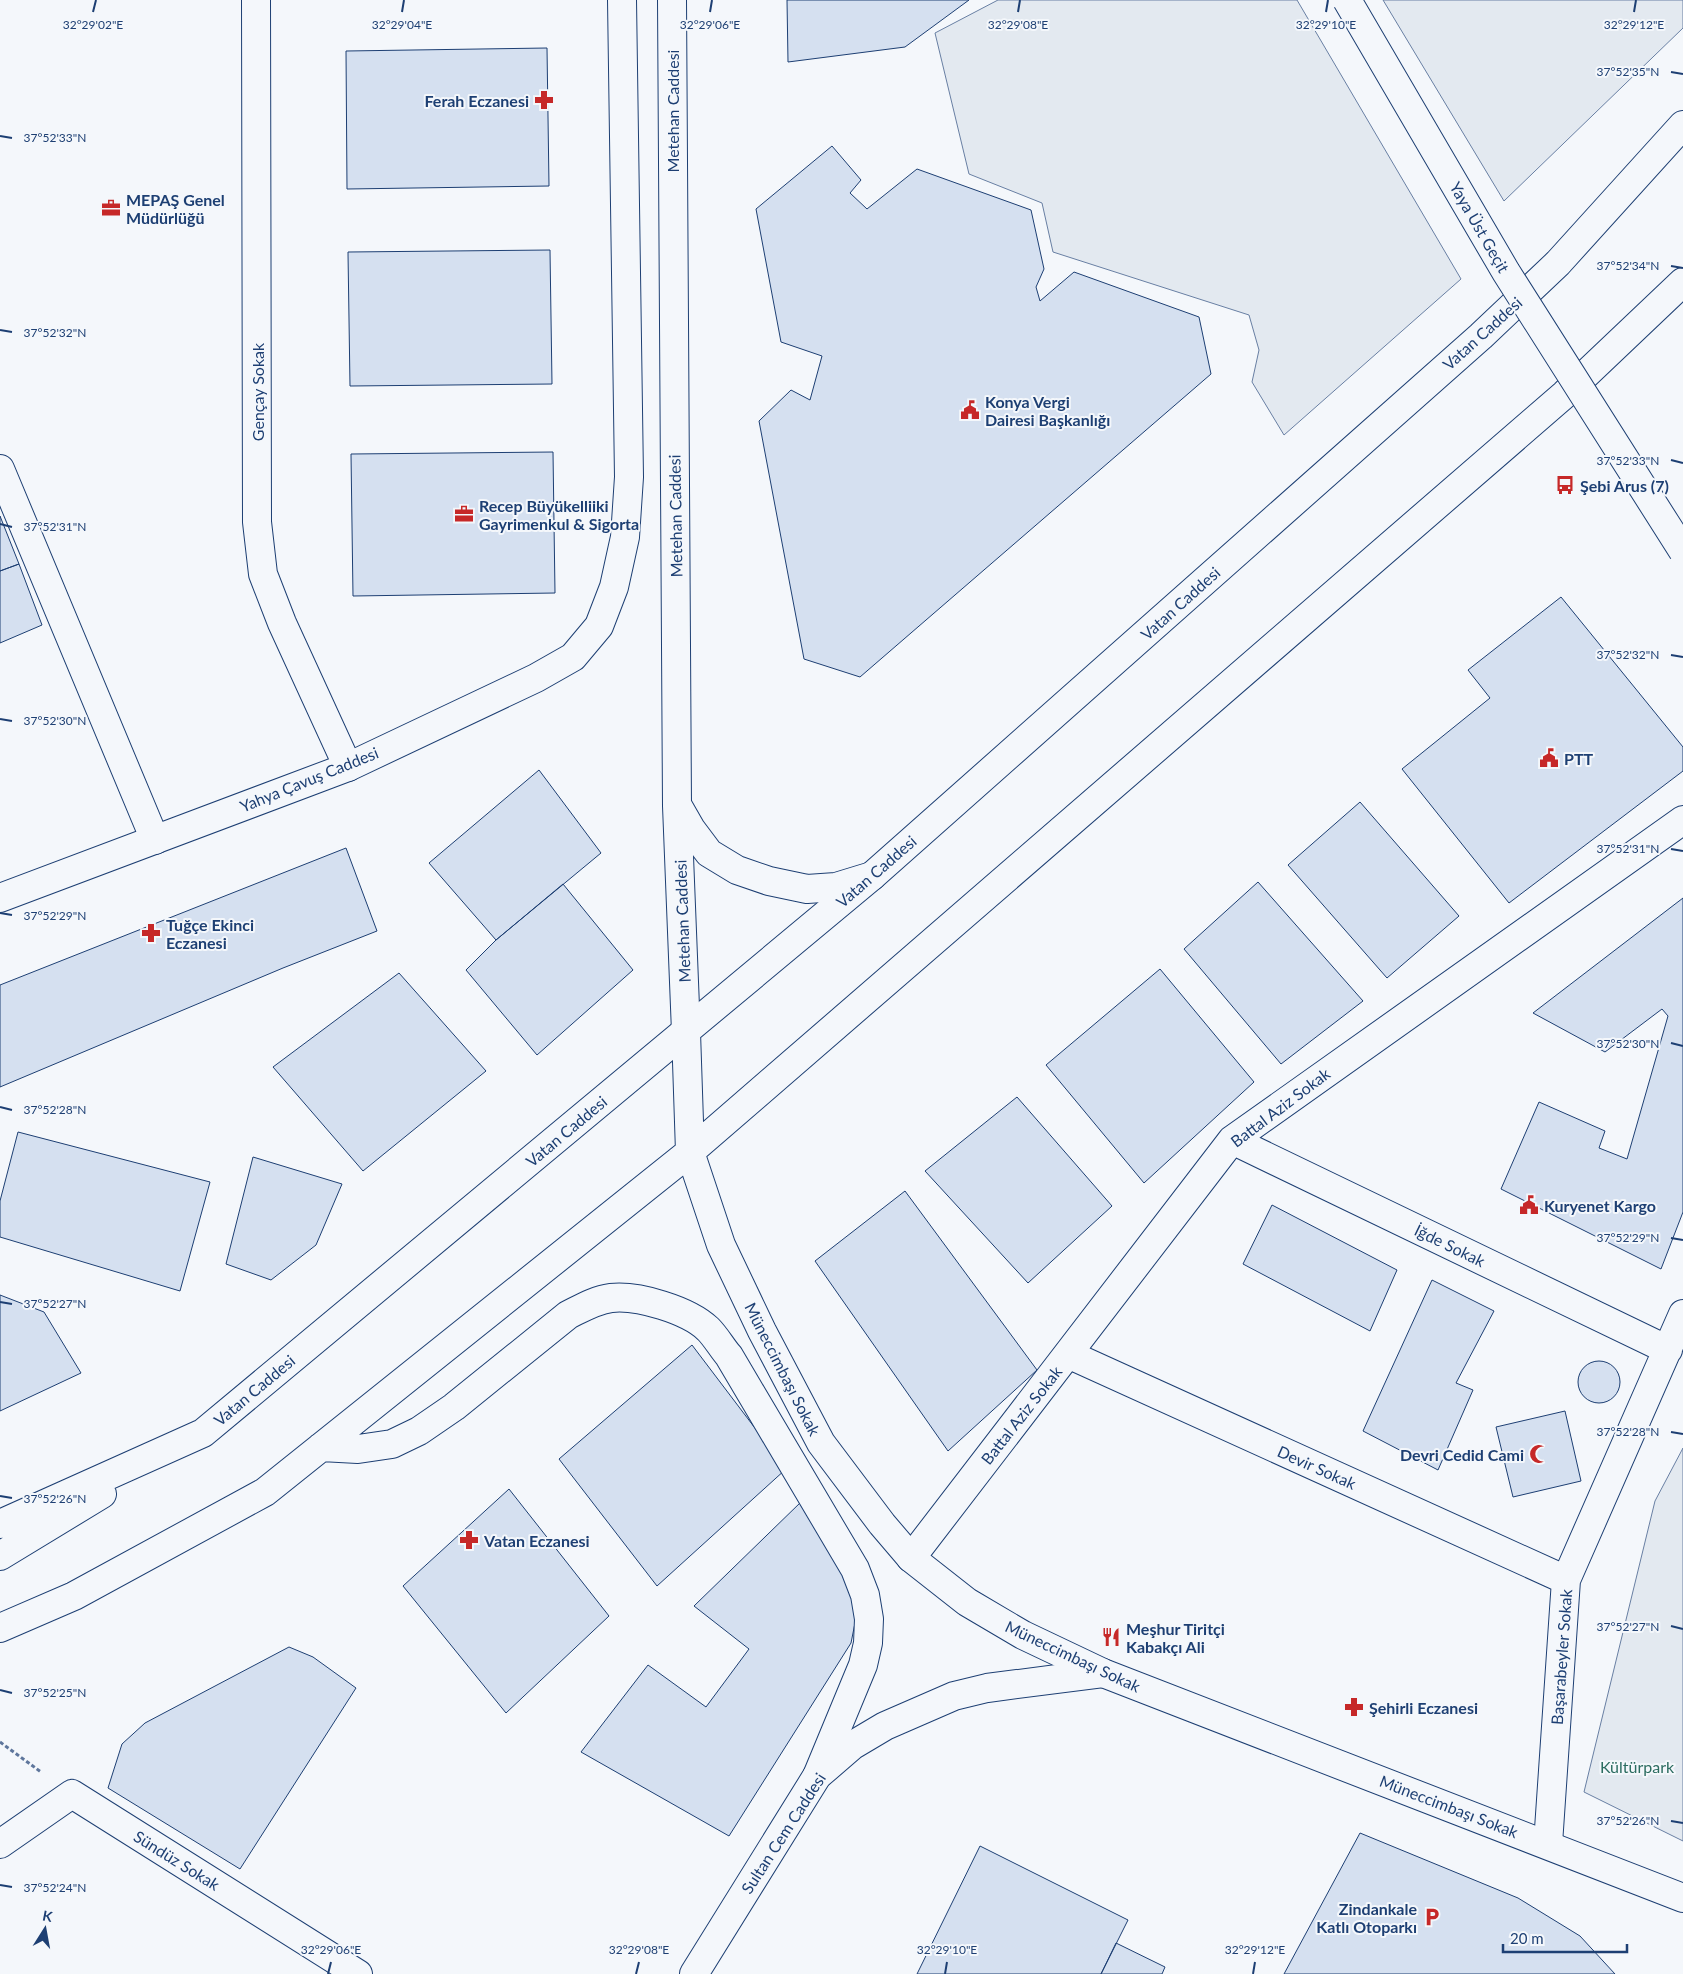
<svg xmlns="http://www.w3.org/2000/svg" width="1683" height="1974" viewBox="0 0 1683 1974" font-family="Lato,sans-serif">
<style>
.green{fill:#e3e9f0;stroke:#687fa3}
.building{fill:#d5e0f0;stroke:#1d3f73}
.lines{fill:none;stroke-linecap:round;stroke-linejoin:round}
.minor-casing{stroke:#1d3f73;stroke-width:30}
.tertiary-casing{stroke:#1d3f73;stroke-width:30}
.secondary-casing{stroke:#1d3f73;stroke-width:30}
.primary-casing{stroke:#1d3f73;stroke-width:30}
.path{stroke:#5e769c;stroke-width:3;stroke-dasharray:4 2.5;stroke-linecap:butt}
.minor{stroke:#f4f7fb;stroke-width:28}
.tertiary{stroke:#f4f7fb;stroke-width:28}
.secondary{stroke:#f4f7fb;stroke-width:28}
.primary{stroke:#f4f7fb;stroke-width:28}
.pedestrian-bridge-casing{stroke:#1d3f73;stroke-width:30;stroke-linecap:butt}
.pedestrian-bridge{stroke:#f4f7fb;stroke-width:28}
.ticks{fill:none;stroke:#1d3f73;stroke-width:2}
.labels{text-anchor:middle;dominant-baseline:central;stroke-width:4;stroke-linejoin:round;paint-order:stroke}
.poi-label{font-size:16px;font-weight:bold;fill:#1d3f73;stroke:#f4f7fb;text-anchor:start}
.street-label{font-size:16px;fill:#1d3f73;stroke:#f4f7fb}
.park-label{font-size:16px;fill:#2c6c60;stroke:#f4f7fb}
.ticks-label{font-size:12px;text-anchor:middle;fill:#1d3f73;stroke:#f4f7fb;stroke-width:4;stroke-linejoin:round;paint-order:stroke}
</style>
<rect width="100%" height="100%" fill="#f4f7fb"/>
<!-- green -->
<path class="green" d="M998 0H1297L1461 279 1284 435 1252 382 1259 350 1249 315 1053 252 1042 203 969 174 935 33Z
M1383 0H1683V28L1504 201Z
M1683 1448V1841L1584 1792 1655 1501Z"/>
<!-- building -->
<path class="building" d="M787 0H969L905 47 788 62Z
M547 48 549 186 347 189 346 51Z
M832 146 861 180 850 193 867 209 917 169 1031 210 1044 269 1036 287 1040 301 1074 272 1199 317 1211 374 860 677 804 659 759 421 791 390 810 400 822 356 781 342 756 209Z
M550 250 552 384 350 386 348 252Z
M553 452 555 593 353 596 351 454Z
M0 516 19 564 0 571Z
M19 564 42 625 0 643V571Z
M1561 597 1683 747V771L1509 903 1402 769 1490 698 1468 670Z
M539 770 601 853 496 940 429 863Z
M1360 802 1459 916 1387 978 1288 865Z
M346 848 377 931 283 968 0 1087V985Z
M1258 882 1363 1001 1281 1064 1184 949Z
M563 884 633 970 537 1055 466 970 496 940Z
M1683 898V1212L1661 1269 1501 1189 1539 1102 1605 1131 1599 1148 1627 1159 1668 1016 1662 1009 1605 1052 1533 1013Z
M1160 969 1254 1082 1144 1183 1046 1065Z
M399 973 486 1071 363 1171 273 1067Z
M1017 1097 1112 1206 1028 1283 925 1171Z
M18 1132 210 1182 180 1291 0 1237V1201Z
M253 1157 342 1184 316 1245 271 1280 226 1264Z
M905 1191 1037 1370 948 1451 815 1261Z
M1272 1205 1397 1270 1370 1331 1243 1264Z
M1432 1280 1494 1311 1456 1383 1473 1390 1438 1470 1363 1431Z
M0 1295 44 1312 81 1373 0 1411Z
M692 1345 786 1469 657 1586 559 1459Z
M1578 1382a21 21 0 1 1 42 0a21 21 0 1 1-42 0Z
M1565 1411 1581 1481 1513 1497 1496 1427Z
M509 1489 609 1616 506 1713 403 1586Z
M802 1501 849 1580 858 1608 851 1643 729 1836 581 1752 648 1665 706 1707 749 1649 694 1606Z
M289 1647 313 1657 356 1688 240 1869 108 1788 122 1744 145 1723Z
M1360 1833 1518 1898 1580 1936 1615 1974H1284Z
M980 1846 1128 1920 1101 1974H917Z
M1116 1943 1165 1967 1162 1974H1101Z"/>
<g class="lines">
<!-- minor casing -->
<g class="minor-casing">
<path id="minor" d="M256 0 257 522 263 574 282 623 348 767
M0 469 155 840
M1232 1140 1668 1350
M1068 1354 1566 1580
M911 1558 1232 1140 1683 820
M0 1844 72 1794 358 1974
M1548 1844 1566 1580 1683 1314"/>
</g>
<!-- tertiary casing -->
<g class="tertiary-casing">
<path id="tertiary" d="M672 0 677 806 686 1032
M679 808 691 829 709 853 737 870 769 881 807 889 836 887 872 876
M0 898 348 767 536 678 573 657 599 626 614 587 625 537 629 477 622 0"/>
</g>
<!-- secondary casing -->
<g class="secondary-casing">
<path id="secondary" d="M694 1974 817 1776 853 1745 885 1726 954 1696 987 1688 1103 1673"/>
</g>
<!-- primary casing -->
<g class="primary-casing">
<path id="primary" d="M686 1032 690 1152 721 1245 762 1331 821 1443 882 1524 911 1558 967 1602 1023 1635 1103 1673 1683 1898
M321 1447 358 1449 392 1444 419 1431 454 1407 568 1315C582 1308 595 1300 611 1298 638 1295 688 1310 708 1329 716 1337 722 1348 729 1356L855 1569 865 1595 869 1619 868 1643 863 1665 817 1776
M0 1524 203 1433 872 876 1481 336 1558 263 1683 125
M0 1556 102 1494
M0 1628 74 1596 265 1492 690 1152 1565 394 1683 282"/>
</g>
<!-- path -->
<path class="path" d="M0 1742 41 1772"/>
<!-- minor -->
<use href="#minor" class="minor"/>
<!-- tertiary -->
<use href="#tertiary" class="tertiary"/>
<!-- secondary -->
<use href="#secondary" class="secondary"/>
<!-- primary -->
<use href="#primary" class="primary"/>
<!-- pedestrian-bridge casing -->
<g class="pedestrian-bridge-casing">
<path id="pedestrian-bridge" d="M1347 0 1506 272 1683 551"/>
</g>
<!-- pedestrian-bridge -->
<use href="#pedestrian-bridge" class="pedestrian-bridge"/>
</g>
<!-- ticks -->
<path class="ticks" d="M93 12 96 0M402 12 404 0M710 12 712 0M1018 12 1020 0M1326 12 1328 0M1634 12 1636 0M1671 72 1683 74M0 136 12 138M1671 266 1683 268M0 330 12 332M1671 460 1683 463M0 524 12 527M1671 655 1683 657M0 719 12 721M1671 849 1683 851M0 913 12 915M1671 1043 1683 1046M0 1107 12 1110M1671 1238 1683 1240M0 1302 12 1304M1671 1432 1683 1434M0 1496 12 1498M1671 1626 1683 1629M0 1690 12 1693M1671 1821 1683 1823M0 1885 12 1887M328 1974 331 1962M636 1974 639 1962M945 1974 947 1962M1253 1974 1255 1962"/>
<!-- icons -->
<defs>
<g id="pharmacy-bare" transform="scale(1.5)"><path d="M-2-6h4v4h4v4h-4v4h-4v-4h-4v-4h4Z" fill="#c62828" stroke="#f4f7fb" stroke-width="2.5" paint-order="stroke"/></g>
<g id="office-bare" transform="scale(1.5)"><path d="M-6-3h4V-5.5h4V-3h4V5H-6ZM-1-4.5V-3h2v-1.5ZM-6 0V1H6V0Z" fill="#c62828" stroke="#f4f7fb" stroke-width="2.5" paint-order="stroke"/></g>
<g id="civic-bare" transform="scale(1.5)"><path d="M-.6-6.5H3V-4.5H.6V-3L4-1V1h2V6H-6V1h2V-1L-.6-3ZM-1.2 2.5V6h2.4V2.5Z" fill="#c62828" stroke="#f4f7fb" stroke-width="2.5" paint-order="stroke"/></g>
<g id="bus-bare" transform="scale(1.5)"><path d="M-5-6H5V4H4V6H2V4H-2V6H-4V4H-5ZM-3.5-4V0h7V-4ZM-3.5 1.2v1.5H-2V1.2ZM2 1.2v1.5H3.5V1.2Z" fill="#c62828" stroke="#f4f7fb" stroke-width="2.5" paint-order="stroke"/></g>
<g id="mosque-bare" transform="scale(1.5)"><path d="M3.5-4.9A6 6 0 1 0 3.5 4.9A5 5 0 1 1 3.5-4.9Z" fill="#c62828" stroke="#f4f7fb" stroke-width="2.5" paint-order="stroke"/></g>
<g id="restaurant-bare" transform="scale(1.5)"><path d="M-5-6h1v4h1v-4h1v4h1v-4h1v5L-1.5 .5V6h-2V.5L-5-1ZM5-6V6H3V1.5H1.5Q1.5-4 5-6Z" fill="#c62828" stroke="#f4f7fb" stroke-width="2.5" paint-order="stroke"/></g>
<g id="parking-bare" transform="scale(1.5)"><path d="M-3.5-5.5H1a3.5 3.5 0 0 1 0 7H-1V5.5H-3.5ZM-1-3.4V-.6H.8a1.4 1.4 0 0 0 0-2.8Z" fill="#c62828" stroke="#f4f7fb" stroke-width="2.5" paint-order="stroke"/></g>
</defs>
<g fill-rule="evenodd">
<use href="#pharmacy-bare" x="544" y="100"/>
<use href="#office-bare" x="111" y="208"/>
<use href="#civic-bare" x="970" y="410"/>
<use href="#bus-bare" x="1565" y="485"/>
<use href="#office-bare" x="464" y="514"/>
<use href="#civic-bare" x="1549" y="758"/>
<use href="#pharmacy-bare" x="151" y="933"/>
<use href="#civic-bare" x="1529" y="1205"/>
<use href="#mosque-bare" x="1539" y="1454"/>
<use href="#pharmacy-bare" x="469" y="1540"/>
<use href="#restaurant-bare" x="1111" y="1637"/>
<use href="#pharmacy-bare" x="1354" y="1707"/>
<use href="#parking-bare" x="1432" y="1917"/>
</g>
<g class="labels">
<!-- poi labels -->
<g class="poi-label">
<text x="529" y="100" text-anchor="end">Ferah Eczanesi</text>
<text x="126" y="199">MEPAŞ Genel<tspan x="126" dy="18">Müdürlüğü</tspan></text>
<text x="985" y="401">Konya Vergi<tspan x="985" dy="18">Dairesi Başkanlığı</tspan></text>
<text x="1580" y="485">Şebi Arus (7)</text>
<text x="479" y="505">Recep Büyükelliiki<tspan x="479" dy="18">Gayrimenkul &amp; Sigorta</tspan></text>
<text x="1564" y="758">PTT</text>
<text x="166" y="924">Tuğçe Ekinci<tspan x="166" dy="18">Eczanesi</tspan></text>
<text x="1544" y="1205">Kuryenet Kargo</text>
<text x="1524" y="1454" text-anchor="end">Devri Cedid Cami</text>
<text x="484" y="1540">Vatan Eczanesi</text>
<text x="1126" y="1628">Meşhur Tiritçi<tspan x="1126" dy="18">Kabakçı Ali</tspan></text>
<text x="1369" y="1707">Şehirli Eczanesi</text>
<text x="1417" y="1908" text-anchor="end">Zindankale<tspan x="1417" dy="18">Katlı Otoparkı</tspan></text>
</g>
<!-- street labels -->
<g class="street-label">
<text transform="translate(672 111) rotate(-90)">Metehan Caddesi</text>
<text transform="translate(1480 227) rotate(60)">Yaya Üst Geçit</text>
<text transform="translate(1482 333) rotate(-42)">Vatan Caddesi</text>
<text transform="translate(257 392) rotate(-90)">Gençay Sokak</text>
<text transform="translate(675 516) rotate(-91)">Metehan Caddesi</text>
<text transform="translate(1180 603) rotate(-42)">Vatan Caddesi</text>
<text transform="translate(309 779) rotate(-22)">Yahya Çavuş Caddesi</text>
<text transform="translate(876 871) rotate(-41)">Vatan Caddesi</text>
<text transform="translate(682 921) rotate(-92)">Metehan Caddesi</text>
<text transform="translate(1280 1107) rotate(-37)">Battal Aziz Sokak</text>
<text transform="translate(566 1131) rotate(-40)">Vatan Caddesi</text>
<text transform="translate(1450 1245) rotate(26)">İğde Sokak</text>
<text transform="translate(783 1369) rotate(63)">Müneccimbaşı Sokak</text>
<text transform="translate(254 1390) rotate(-40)">Vatan Caddesi</text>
<text transform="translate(1021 1415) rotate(-52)">Battal Aziz Sokak</text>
<text transform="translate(1317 1467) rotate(24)">Devir Sokak</text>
<text transform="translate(1073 1656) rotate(25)">Müneccimbaşı Sokak</text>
<text transform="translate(1561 1657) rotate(-86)">Başarabeyler Sokak</text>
<text transform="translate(1449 1806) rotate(21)">Müneccimbaşı Sokak</text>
<text transform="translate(783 1833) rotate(-57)">Sultan Cem Caddesi</text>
<text transform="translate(177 1860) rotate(32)">Sündüz Sokak</text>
</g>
<!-- park labels -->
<g class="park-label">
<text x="1637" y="1766">Kültürpark</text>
</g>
</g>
<g class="ticks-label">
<text x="93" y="29">32°29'02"E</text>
<text x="402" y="29">32°29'04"E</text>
<text x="710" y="29">32°29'06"E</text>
<text x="1018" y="29">32°29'08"E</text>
<text x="1326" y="29">32°29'10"E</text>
<text x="1634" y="29">32°29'12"E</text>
<text x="1628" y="76">37°52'35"N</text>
<text x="55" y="142">37°52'33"N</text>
<text x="1628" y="270">37°52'34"N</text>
<text x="55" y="337">37°52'32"N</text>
<text x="1628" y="465">37°52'33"N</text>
<text x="55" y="531">37°52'31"N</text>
<text x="1628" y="659">37°52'32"N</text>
<text x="55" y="725">37°52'30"N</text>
<text x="1628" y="853">37°52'31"N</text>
<text x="55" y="920">37°52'29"N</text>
<text x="1628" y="1048">37°52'30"N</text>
<text x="55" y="1114">37°52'28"N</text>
<text x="1628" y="1242">37°52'29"N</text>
<text x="55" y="1308">37°52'27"N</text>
<text x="1628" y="1436">37°52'28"N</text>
<text x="55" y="1503">37°52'26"N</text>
<text x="1628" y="1631">37°52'27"N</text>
<text x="55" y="1697">37°52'25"N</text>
<text x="1628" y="1825">37°52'26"N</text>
<text x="55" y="1892">37°52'24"N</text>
<text x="331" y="1954">32°29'06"E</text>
<text x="639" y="1954">32°29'08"E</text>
<text x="947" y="1954">32°29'10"E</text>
<text x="1255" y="1954">32°29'12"E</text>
</g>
<!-- north arrow -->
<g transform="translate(45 1929) rotate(11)" stroke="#f4f7fb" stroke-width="4" paint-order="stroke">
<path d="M0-4L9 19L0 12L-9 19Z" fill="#1d3f73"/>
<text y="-8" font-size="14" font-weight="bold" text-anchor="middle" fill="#1d3f73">K</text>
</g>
<!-- scale -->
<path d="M1503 1944v8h124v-8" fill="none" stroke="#1d3f73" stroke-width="2.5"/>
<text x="1510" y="1944" font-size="15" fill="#1d3f73" stroke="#f4f7fb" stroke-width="4" paint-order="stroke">20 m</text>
</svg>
